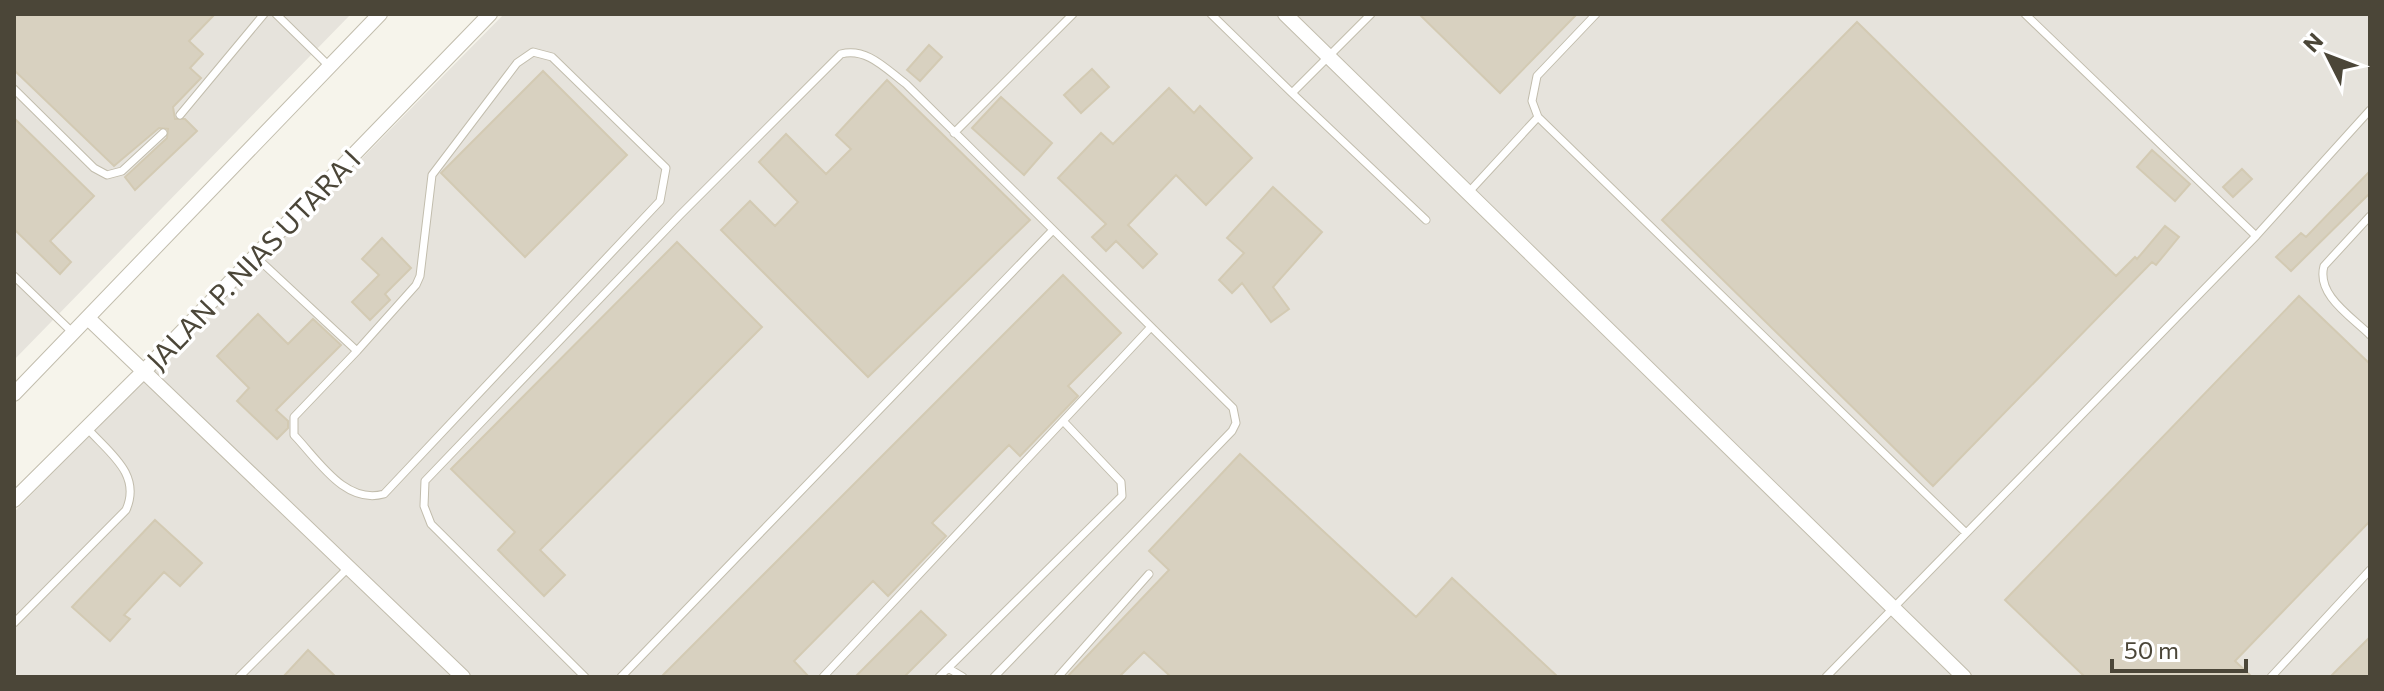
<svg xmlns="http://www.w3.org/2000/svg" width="2384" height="691" viewBox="0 0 2384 691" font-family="Commissioner,sans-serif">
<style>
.industrial{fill:#e6e3dc}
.building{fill:#d8d1c0;stroke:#d3cab3;stroke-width:2}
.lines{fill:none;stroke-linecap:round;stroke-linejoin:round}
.lane-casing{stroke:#c2bdad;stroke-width:9}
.street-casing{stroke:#c2bdad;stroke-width:16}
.lane{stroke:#fff;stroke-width:7}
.street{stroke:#fff;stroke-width:14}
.labels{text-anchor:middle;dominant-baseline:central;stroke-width:7;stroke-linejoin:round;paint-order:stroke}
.street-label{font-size:28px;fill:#4b4638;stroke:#fff}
</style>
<rect width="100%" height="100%" fill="#f6f4eb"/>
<!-- industrial -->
<path class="industrial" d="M14 14H351L14 360Z
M504 14H2370V677H14V512Z"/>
<!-- building -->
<path class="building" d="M14 14H215L189 41 203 54 190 68 201 78 173 107 175 119H185L197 131 135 190 125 177 167 138 168 129 159 128 114 166 14 70Z
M1419 14H1577L1500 93Z
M1857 22 2116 276 2135 257 2137 259 2165 226 2179 237 2156 265 2152 262 1933 486 1662 220Z
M929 45 942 57 920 81 907 70Z
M1092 69 1109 87 1081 113 1064 95Z
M543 71 627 155 525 257 441 173Z
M887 80 1030 220 868 377 721 230 750 201 775 226 798 202 759 162 786 134 826 174 851 149 836 135Z
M1169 88 1194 113 1200 106 1252 158 1206 205 1176 175 1128 225 1157 254 1143 268 1116 241 1106 251 1092 237 1106 224 1058 178 1101 133 1113 144Z
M1001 97 1052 143 1024 175 972 128Z
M14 118 94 196 50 241 71 262 60 274 14 229Z
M2152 150 2190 184 2175 201 2137 167Z
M2242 169 2252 179 2233 197 2223 187Z
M2370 171V193L2291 271 2276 257 2301 233 2306 237Z
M1273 187 1322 232 1273 287 1289 309 1271 322 1242 283 1232 293 1219 280 1244 253 1227 238Z
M382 238 411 268 385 294 390 300 370 320 352 302 379 275 362 259Z
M677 242 762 327 540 550 565 575 544 596 498 550 515 532 451 469Z
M1063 275 1121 333 1068 386 1078 396 1020 456 1009 445 932 523 946 536 888 596 873 581 794 661 809 677H661Z
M2299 296 2370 364V521L2235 661 2252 677H2085L2005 600Z
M258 314 288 344 313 319 341 345 276 410 288 421V428L277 439 237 401 249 388 217 356Z
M1240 454 1416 617 1452 578 1558 677H1171L1144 652 1119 677H1067L1169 570 1149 551Z
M155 520 202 563 180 586 164 572 124 615 130 619 110 641 72 607Z
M921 611 946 635 904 677H855Z
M2370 637V677H2330Z
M308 650 336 677H283Z"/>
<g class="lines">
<!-- lane casing -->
<g class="lane-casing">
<path id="lane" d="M276 14 328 65
M1211 14 1292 93 1371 14
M2025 14 2256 236
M14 89 94 168 107 175 122 171 163 133
M1292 93 1426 220
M180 115 264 14
M1538 117 1532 101 1537 76 1596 14
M954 133 1073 14
M1468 193 1538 117 1966 533
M2370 216 2324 266C2316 295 2352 317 2370 335
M256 257 357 351 294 417V435C318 460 345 505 384 494L660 201 666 168 552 57 533 52 517 63 432 175 420 276 416 285 357 351
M14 276 72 332
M14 623 126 510C142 474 109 453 87 428
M948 668 963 677
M239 677 348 568
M585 677 431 524 424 506 425 481 680 215 841 54C867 47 887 70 906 84L1233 408 1236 423 1232 431 994 677
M621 677 1051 232
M823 677 1150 328
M939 677 1122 496 1121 482 1065 423
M1058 677 1149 574
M1826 677 2256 236 2370 110
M2271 677 2370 570"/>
</g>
<!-- street casing -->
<g class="street-casing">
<path id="street" d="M1285 14 1964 677
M89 319 463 677
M14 394 380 14
M14 500 145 370 490 14"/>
</g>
<!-- lane -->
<use href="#lane" class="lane"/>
<!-- street -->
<use href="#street" class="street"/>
</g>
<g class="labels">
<!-- street labels -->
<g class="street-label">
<text transform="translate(253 259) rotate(-46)">JALAN P. NIAS UTARA I</text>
</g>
</g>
<!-- border -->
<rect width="2384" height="691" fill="none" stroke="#4b4638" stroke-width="32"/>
<!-- north arrow -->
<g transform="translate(2328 56) rotate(312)" stroke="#ffffff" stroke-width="6" paint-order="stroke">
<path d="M0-6L14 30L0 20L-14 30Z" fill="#4b4638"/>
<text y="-12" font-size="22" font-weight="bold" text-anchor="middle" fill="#4b4638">N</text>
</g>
<!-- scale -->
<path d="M2112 659v12h134v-12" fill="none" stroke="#4b4638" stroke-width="4"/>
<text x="2124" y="659" font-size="24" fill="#4b4638" stroke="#ffffff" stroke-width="6" paint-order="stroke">50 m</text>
</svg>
